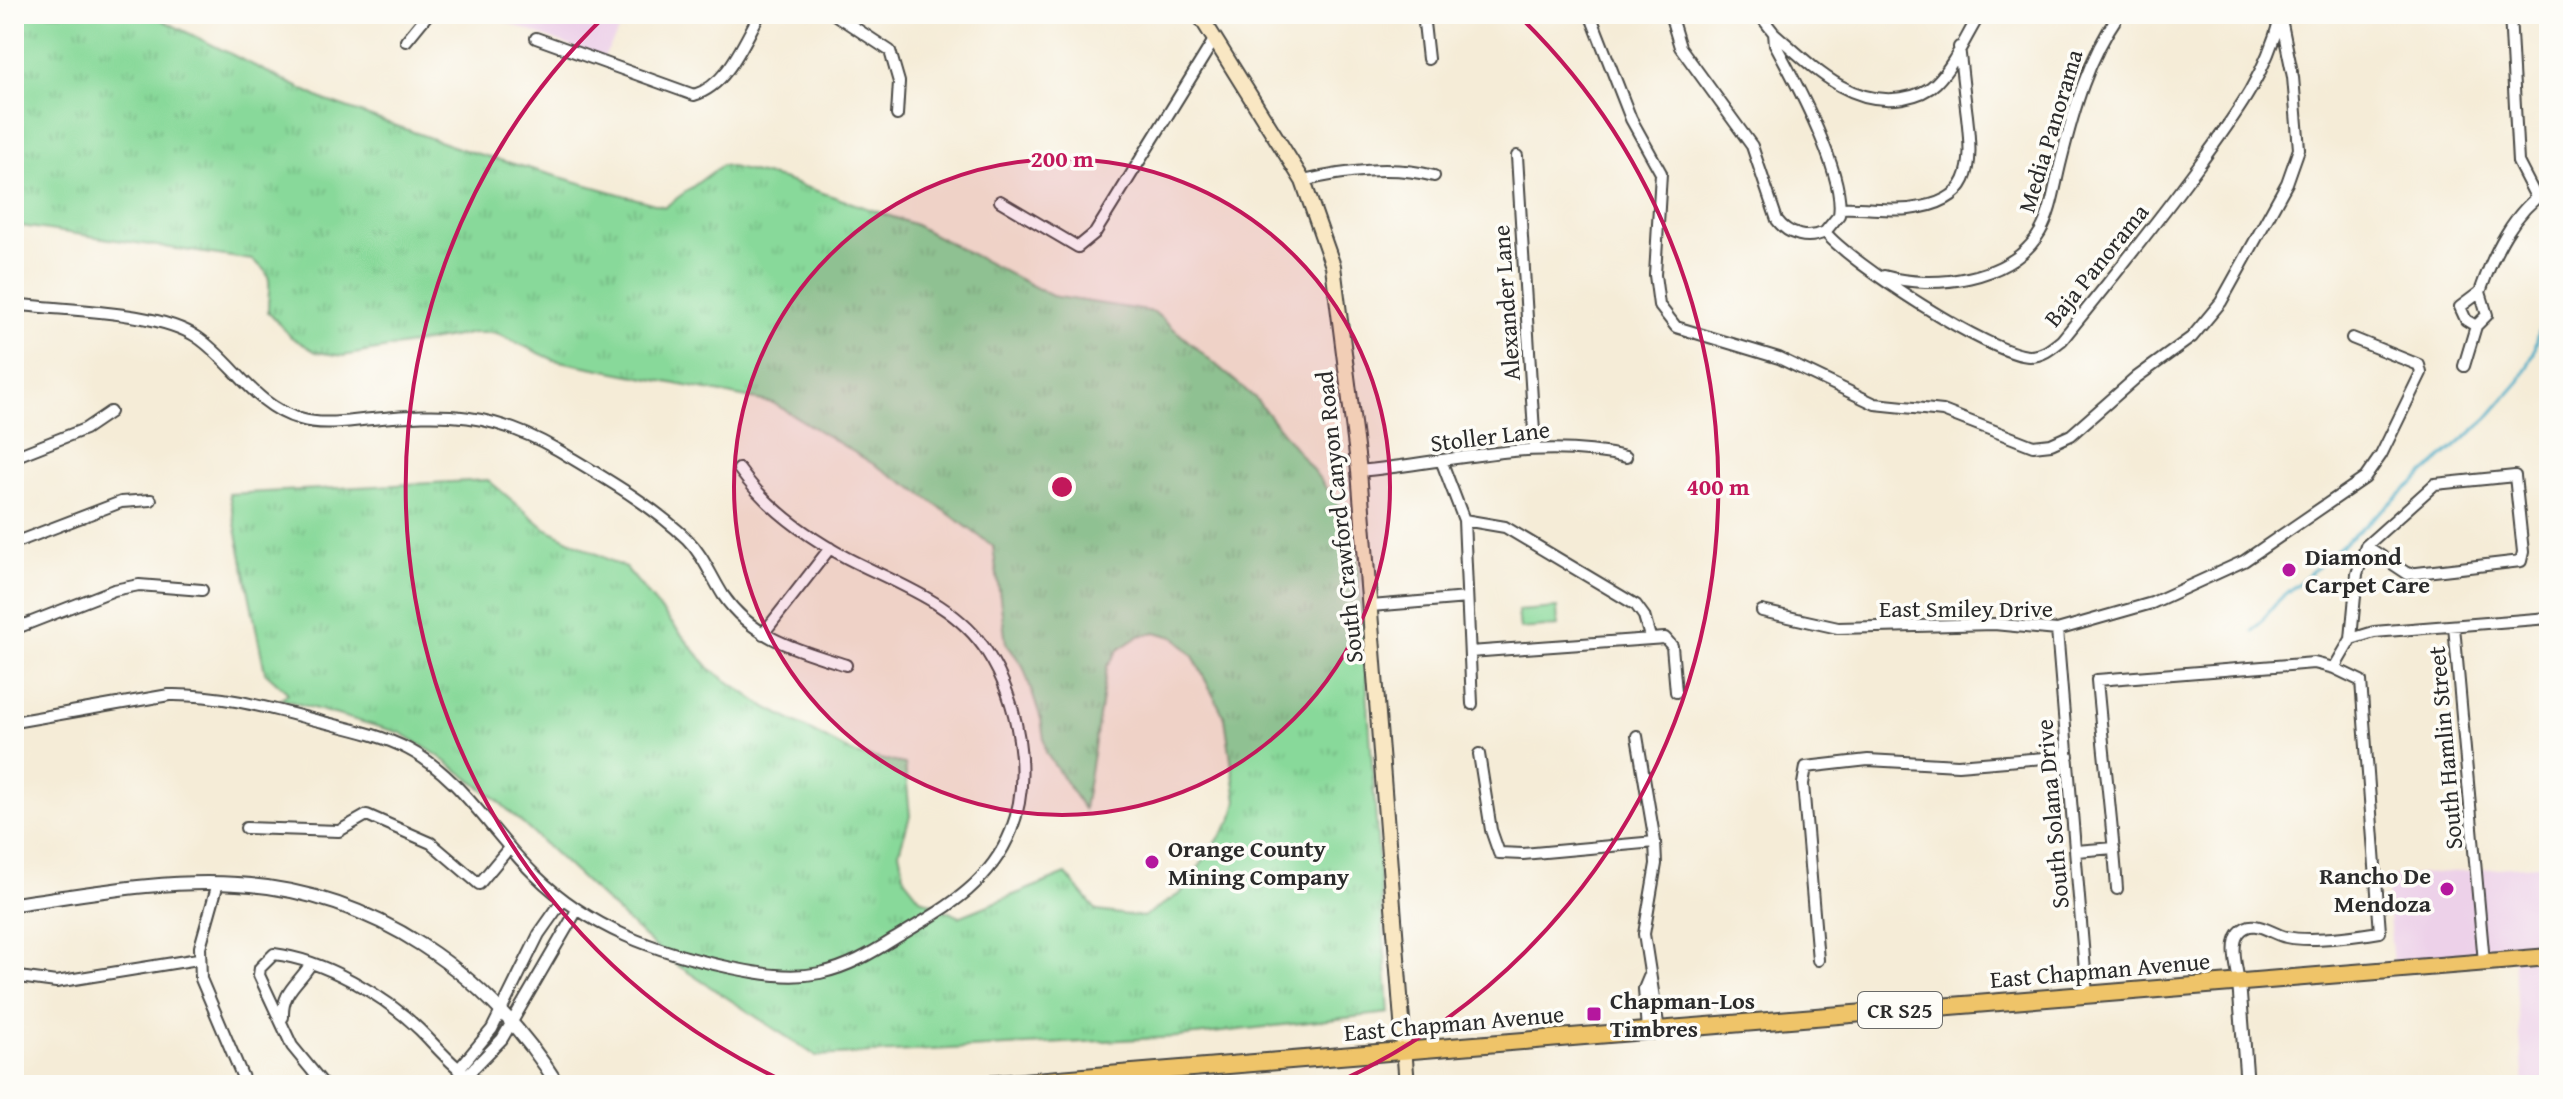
<svg xmlns="http://www.w3.org/2000/svg" width="2563" height="1099" viewBox="0 0 2563 1099" font-family="'Gentium Book Plus',serif">
<style>
.built{fill:#edd1e9}
.grass{fill:url(#grass-tufts);stroke:#5a8262;stroke-width:2}
.pitch{fill:#88d99a;stroke:#5a8262;stroke-width:2}
.lines{fill:none;stroke-linecap:round;stroke-linejoin:round}
.stream{stroke:#45aac5;stroke-width:3}
.minor-casing{stroke:#494845;stroke-width:14}
.tertiary-casing{stroke:#494845;stroke-width:16}
.secondary-casing{stroke:#494845;stroke-width:18}
.primary-casing{stroke:#494845;stroke-width:20}
.minor{stroke:#fff;stroke-width:10}
.tertiary{stroke:#fff;stroke-width:12}
.secondary{stroke:#f9e7c3;stroke-width:14}
.primary{stroke:#efc469;stroke-width:16}
.ring{fill:none;stroke:#c2185b;stroke-width:4}
.poi-dot{fill:#b5179e;stroke:#fdfcf7;stroke-width:3}
.labels{text-anchor:middle;dominant-baseline:central;stroke-width:7;stroke-linejoin:round;paint-order:stroke}
.shield{fill:#fdfcf7;stroke:#6a6a68;stroke-width:2}
.shield-label{font-size:22px;font-weight:bold;fill:#2b2b2b}
.street-label{font-size:24px;fill:#2b2b2b;stroke:#fdfcf7}
.poi-label{font-size:24px;font-weight:bold;fill:#2b2b2b;stroke:#fdfcf7;text-anchor:start}
.centre{fill:#c2185b;stroke:#fdfcf7;stroke-width:4}
.ring-label{font-size:24px;text-anchor:middle;font-weight:bold;fill:#c2185b;stroke:#fdfcf7;stroke-width:7;stroke-linejoin:round;paint-order:stroke}
</style>
<defs>
<pattern id="grass-tufts" width="24" height="20" patternUnits="userSpaceOnUse" patternTransform="scale(2)"><rect width="24" height="20" fill="#88d99a"/><path d="M3 7l-1-3M5 7V3M7 7l1-3M15 17l-1-3M17 17v-4M19 17l1-3" fill="none" stroke="#76ba85"/></pattern>
</defs>
<rect width="100%" height="100%" fill="#fdfcf7"/>
<filter id="ink" filterUnits="userSpaceOnUse"><feTurbulence type="fractalNoise" baseFrequency=".0125" numOctaves="2"/><feDisplacementMap in="SourceGraphic" scale="16" xChannelSelector="R" yChannelSelector="G"/><feConvolveMatrix kernelMatrix="1 2 1 2 8 2 1 2 1" color-interpolation-filters="sRGB"/></filter>
<filter id="wash" filterUnits="userSpaceOnUse"><feTurbulence type="fractalNoise" baseFrequency=".006" numOctaves="4" result="noise"/><feDisplacementMap in="SourceGraphic" scale="32" xChannelSelector="R" yChannelSelector="G"/><feGaussianBlur stdDeviation="1.8" result="paint"/><feColorMatrix in="noise" values="0 0 0 0 0 0 0 0 0 0 0 0 0 0 0 0 0 1.4 0 .05"/><feComposite in="paint" operator="in"/></filter>
<g filter="url(#wash)">
<rect width="100%" height="100%" fill="#f5ecd7"/>
<!-- built -->
<path class="built" d="M483 14H629L603 58Z
M2549 864V1085H2524L2513 951 2393 966 2386 877Z"/>
<!-- grass -->
<path class="grass" d="M14 14H150L324 100 461 149 665 207 722 165 782 179 913 224 1052 296 1154 312 1255 398 1316 474 1356 527 1389 1013 1178 1037 816 1056 668 959 495 798 437 755 401 733 281 699 288 693 265 672 229 494 488 480 545 528 627 569 709 668 762 705 855 754 905 764 910 816 899 852 905 879 920 898 959 917 1066 874 1097 911 1143 917 1181 893 1233 818 1237 800 1225 718 1193 656 1176 638 1156 632 1139 636 1118 650 1107 667 1084 809 1046 753 1041 719 1023 666 1006 643 993 546 916 490 773 403 554 360 496 333H474L343 356 316 352 291 337 268 312C267 285 278 277 252 260L14 225Z"/>
<!-- pitch -->
<path class="pitch" d="M1557 608 1558 626 1520 629 1518 611Z"/>
<g class="lines">
<!-- stream -->
<path class="stream" d="M2253 631 2279 600 2487 419 2520 381 2534 353 2549 289"/>
</g>
</g>
<g filter="url(#ink)">
<g class="lines">
<!-- minor casing -->
<g class="minor-casing">
<path id="minor" d="M834 14 890 51 899 82 897 115
M1423 14 1428 59
M1590 14 1631 119 1661 173 1655 275 1659 305 1676 327 1779 358 1875 404 1943 411 2033 446 2051 444 2071 435 2137 377 2192 337 2221 302 2287 183 2299 149 2293 77 2280 14
M1670 14 1680 47 1752 146 1777 220C1789 236 1808 240 1825 232 1849 262 1992 356 2030 356 2043 356 2052 348 2062 340 2110 281 2157 223 2202 161 2236 114 2265 76 2280 18
M1759 14 1774 33 1775 44C1795 81 1846 175 1839 215L1825 232
M2510 14 2518 162 2536 197
M1774 33C1811 65 1849 107 1903 98 1915 96 1927 92 1936 83 1955 64 1966 36 1980 14
M536 38 694 95C728 85 743 43 760 14
M406 41 428 14
M1517 156 1535 448
M1303 181C1343 171 1393 165 1434 176
M1000 201 1078 247 1095 233 1214 40
M1841 208C1864 207 1887 211 1909 209 1973 202 1973 169 1967 116 1964 93 1962 70 1959 47
M1884 276C1933 290 2011 281 2040 232 2052 211 2055 184 2061 161 2074 108 2088 59 2119 14
M2480 292C2494 252 2513 212 2549 188
M14 304C64 311 157 310 197 337 234 362 254 406 300 419 323 426 348 421 372 419 445 412 492 412 558 450 601 476 651 504 687 539 703 555 711 576 723 595 753 639 798 650 846 665
M2476 326 2466 320 2460 307 2480 292
M2476 326 2487 315 2480 292
M2464 366 2476 326
M14 457 85 429 110 412
M1441 460 1464 520 1472 704
M1359 471C1449 463 1536 436 1626 457
M1464 520 1505 527 1636 605 1644 616 1650 637
M14 543 121 502 151 500
M1371 606 1467 598
M1762 611 1838 628 1994 624 2057 630 2152 603 2244 561 2365 478 2381 455 2421 373 2419 365 2352 338
M2454 626 2484 962
M14 629 114 590 139 585 202 590
M2057 630 2087 995
M763 634 830 548
M2351 639 2357 574 2366 546 2435 484 2515 476 2523 552 2521 561 2408 574 2366 546
M1470 652 1665 638 1672 646 1676 692
M14 722 169 695C222 694 272 709 323 722 351 729 381 735 408 749 460 776 492 833 534 874 590 929 656 952 732 968 761 974 790 979 820 973 848 967 870 954 894 939 942 910 989 886 1011 831 1033 776 1018 700 987 652 956 603 897 584 847 558 806 536 766 507 739 469
M1637 736 1655 842 1656 864 1644 934 1659 1030
M1479 754 1491 830 1499 853 1523 854 1655 842
M246 828 339 831 367 815 431 843 479 884 509 848
M2076 851 2114 848
M218 883 200 947 201 979 246 1085
M2117 889C2112 818 2103 750 2097 680L2314 663 2334 668
M1818 960 1803 784 1806 767 1868 760 1958 765 2068 756
M19 977 56 982 198 959
M2239 982C2237 968 2230 945 2239 933 2253 916 2271 934 2286 937 2310 942 2355 936 2380 932L2361 681 2334 668 2351 639 2374 632 2549 618
M283 1017C282 991 298 984 310 965
M1647 1031 1644 989 1649 977
M458 1070 492 1029 539 934 563 900
M466 1076 502 1039 577 910
M324 1085 292 1046 259 975 260 968 274 954C324 960 384 995 420 1030 441 1051 456 1072 485 1085"/>
</g>
<!-- tertiary casing -->
<g class="tertiary-casing">
<path id="tertiary" d="M14 904C87 894 163 879 237 884 373 892 487 972 558 1085
M2239 982 2247 1085"/>
</g>
<!-- secondary casing -->
<g class="secondary-casing">
<path id="secondary" d="M1199 14 1303 181 1333 266 1359 471 1407 1085"/>
</g>
<!-- primary casing -->
<g class="primary-casing">
<path id="primary" d="M985 1085 2549 957"/>
</g>
<!-- minor -->
<use href="#minor" class="minor"/>
<!-- tertiary -->
<use href="#tertiary" class="tertiary"/>
<!-- secondary -->
<use href="#secondary" class="secondary"/>
<!-- primary -->
<use href="#primary" class="primary"/>
</g>
</g>
<!-- distance rings -->
<circle cx="1062" cy="487" r="328" fill="#c2185b" fill-opacity=".12"/>
<g class="ring">
<circle cx="1062" cy="487" r="328"/>
<path d="M790 1084A656 656 0 0 1 606 15M1518 15A656 656 0 0 1 1334 1084"/>
</g>
<!-- markers -->
<g class="poi-dot">
<circle cx="2289" cy="570" r="8"/>
<circle cx="1152" cy="862" r="8"/>
<circle cx="2447" cy="889" r="8"/>
<rect x="1586" y="1006" width="16" height="16" rx="4"/>
</g>
<g class="labels">
<!-- shield labels -->
<rect class="shield" x="1858" y="992" width="84" height="36" rx="6"/>
<g class="shield-label">
<text x="1900" y="1010">CR S25</text>
</g>
<!-- street labels -->
<g class="street-label">
<text transform="translate(2050 131) rotate(-73)">Media Panorama</text>
<text transform="translate(2096 265) rotate(-51)">Baja Panorama</text>
<text transform="translate(1506 303) rotate(-94)">Alexander Lane</text>
<text transform="translate(1490 436) rotate(-7)">Stoller Lane</text>
<text transform="translate(1339 517) rotate(-96)">South Crawford Canyon Road</text>
<text x="1966" y="608">East Smiley Drive</text>
<text transform="translate(2445 748) rotate(-95)">South Hamlin Street</text>
<text transform="translate(2052 814) rotate(-95)">South Solana Drive</text>
<text transform="translate(2100 970) rotate(-5)">East Chapman Avenue</text>
<text transform="translate(1454 1023) rotate(-5)">East Chapman Avenue</text>
</g>
<!-- poi labels -->
<g class="poi-label">
<text x="2305" y="556">Diamond<tspan x="2305" dy="28">Carpet Care</tspan></text>
<text x="1168" y="848">Orange County<tspan x="1168" dy="28">Mining Company</tspan></text>
<text x="2431" y="875" text-anchor="end">Rancho De<tspan x="2431" dy="28">Mendoza</tspan></text>
<text x="1610" y="1000">Chapman-Los<tspan x="1610" dy="28">Timbres</tspan></text>
</g>
</g>
<circle cx="1062" cy="487" r="12" class="centre"/>
<g class="ring-label">
<text x="1062" y="167">200 m</text>
<text x="1718" y="495">400 m</text>
</g>
<!-- margin -->
<rect width="2563" height="1099" fill="none" stroke="#fdfcf7" stroke-width="48"/>
</svg>
